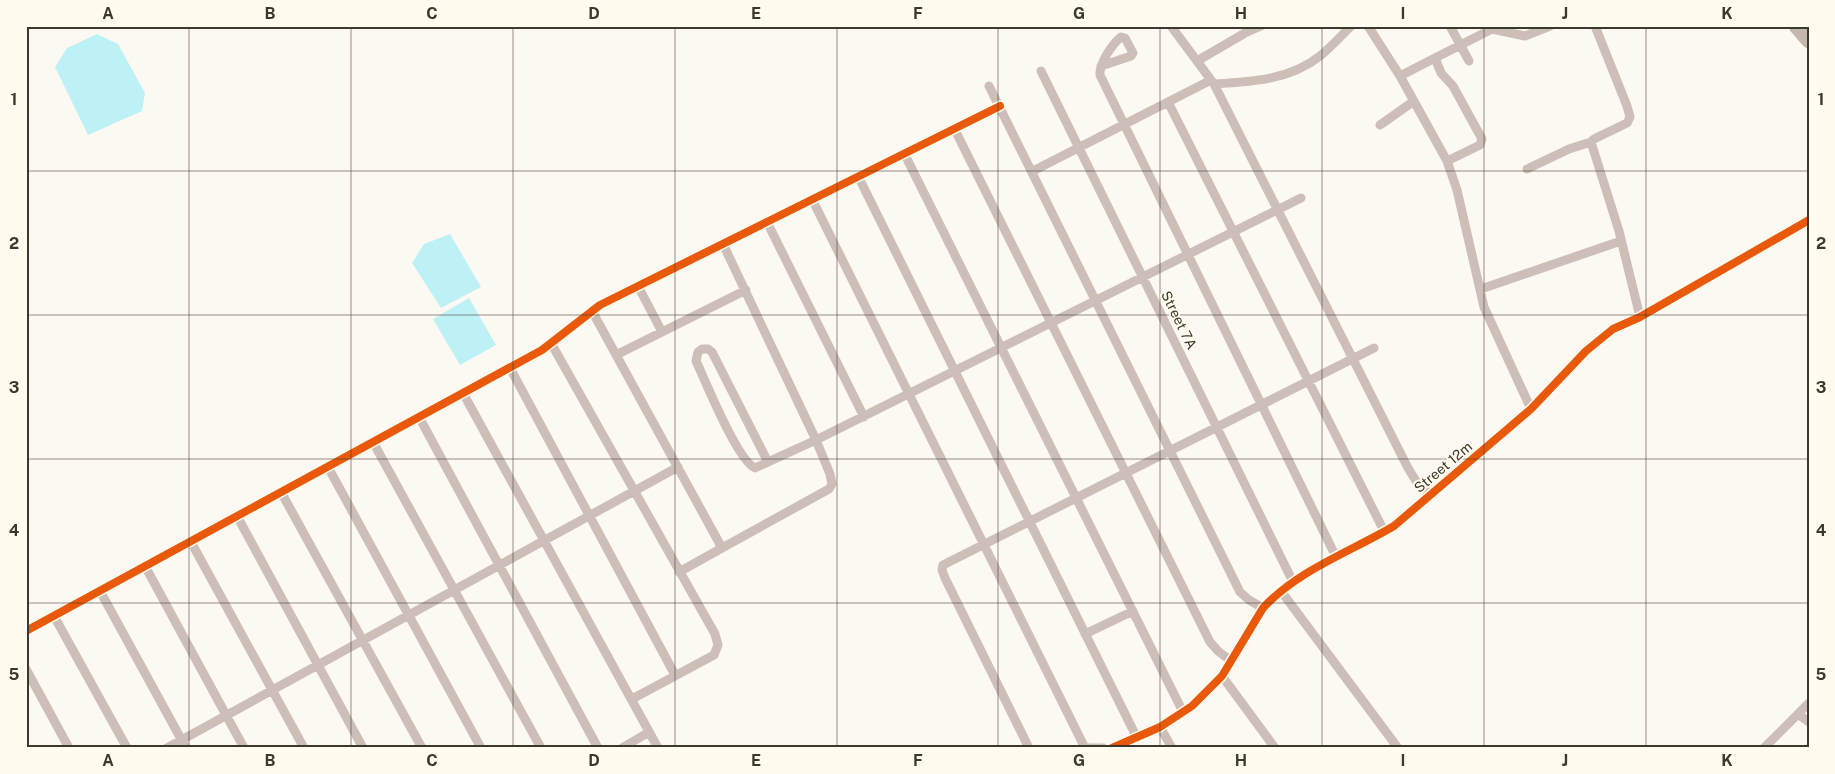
<svg xmlns="http://www.w3.org/2000/svg" width="1835" height="774" viewBox="0 0 1835 774" font-family="'Public Sans',sans-serif">
<style>
.water{fill:#bef1f6}
.lines{fill:none;stroke-linecap:round;stroke-linejoin:round}
.minor{stroke:#cdbfb8;stroke-width:9}
.trunk{stroke:#c6b7ae;stroke-width:15}
.cycleway-casing{stroke:#fffbef;stroke-width:11}
.cycleway{stroke:#e8590c;stroke-width:8}
.grid{fill:none;stroke:#3b382c;stroke-width:1;stroke-opacity:0.55}
.labels{text-anchor:middle;dominant-baseline:central;stroke-width:4;stroke-linejoin:round;paint-order:stroke}
.street-label{font-size:14px;fill:#3b382c;stroke:#fffbef}
.neatline{fill:none;stroke:#3b382c;stroke-width:2}
.grid-label{font-size:16px;text-anchor:middle;font-weight:bold;fill:#3b382c}
</style>
<rect width="100%" height="100%" fill="#fcf9f2"/>
<!-- water -->
<path class="water" d="M97 34 118 44 145 93 142 111 88 135 55 67 67 48Z
M450 234 481 287 441 308 412 263 424 244Z
M469 298 496 345 460 365 433 319Z"/>
<g class="lines">
<!-- minor -->
<path class="minor" d="M1171 26 1214 84C1251 82 1290 80 1320 56 1331 47 1341 36 1351 26
M1368 26 1400 76 1447 161 1457 190 1484 307 1531 409
M1450 26 1469 61
M1197 61 1245 33 1261 26
M1101 66 1131 56 1133 53 1125 38 1121 37C1112 44 1099 64 1100 75L1336 557
M1041 71 1293 582
M1400 76 1435 58
M1214 84 1408 468 1416 481 1430 494
M989 86 1240 592 1249 600 1263 608
M1168 102 1384 531
M1380 125 1414 101
M954 128 1210 642 1218 651 1231 661
M1591 142 1619 231 1640 317
M904 153 1183 712
M1447 161 1480 145 1482 139 1453 86 1441 73 1435 58 1492 29 1525 36 1550 26
M1527 169 1569 149 1591 142 1594 139 1627 123 1630 117 1627 106 1595 26
M1033 171 1211 80
M858 176 1137 738
M812 199 1085 748
M767 222 864 417
M723 244 816 440 1301 198
M638 286 662 332
M1481 289 1621 241
M592 311 722 548 679 572
M551 343 715 634 718 645 714 655 632 699
M616 355 746 290
M510 368 675 675
M463 393 658 748
M419 417 598 748
M373 442 541 748
M328 467 481 748
M281 492 422 748
M237 516 363 748
M191 542 304 748
M722 548 829 489 832 484 830 474 816 440 755 468C737 460 706 382 696 361L698 352 702 349H708L712 352 768 462
M145 566 244 748
M100 591 186 748
M1281 591 1398 748
M54 616 127 748
M26 631 542 350 600 305 1000 106
M1085 634 1133 611
M26 669 69 748
M1222 676 1275 748
M1798 714 1809 722
M1160 727 1172 748
M167 748 678 467
M622 748 649 732
M1029 748 945 578 942 570 943 565 1374 348
M1086 748H1103
M1112 748 1160 727 1192 706 1222 676 1263 608C1298 570 1350 552 1394 526L1531 409 1586 351 1613 329 1640 317 1809 220
M1764 748 1809 703"/>
<!-- trunk -->
<path class="trunk" d="M1796 26 1809 41"/>
<!-- cycleway casing -->
<g class="cycleway-casing">
<path id="cycleway" d="M26 631 542 350 600 305 1000 106
M1112 748 1160 727 1192 706 1222 676 1263 608C1298 570 1350 552 1394 526L1531 409 1586 351 1613 329 1640 317 1809 220"/>
</g>
<!-- cycleway -->
<use href="#cycleway" class="cycleway"/>
</g>
<!-- grid -->
<path class="grid" d="M189 26V748M351 26V748M513 26V748M675 26V748M837 26V748M998 26V748M1160 26V748M1322 26V748M1484 26V748M1646 26V748M26 171H1809M26 315H1809M26 459H1809M26 603H1809"/>
<g class="labels">
<!-- street labels -->
<g class="street-label">
<text transform="translate(1179 320) rotate(64)">Street 7A</text>
<text transform="translate(1443 467) rotate(-40)">Street 12m</text>
</g>
</g>
<!-- border -->
<rect width="1835" height="774" fill="none" stroke="#fffbef" stroke-width="55"/>
<rect x="28" y="28" width="1780" height="718" class="neatline"/>
<g class="grid-label">
<text x="108" y="19">A</text>
<text x="270" y="19">B</text>
<text x="432" y="19">C</text>
<text x="594" y="19">D</text>
<text x="756" y="19">E</text>
<text x="918" y="19">F</text>
<text x="1079" y="19">G</text>
<text x="1241" y="19">H</text>
<text x="1403" y="19">I</text>
<text x="1565" y="19">J</text>
<text x="1727" y="19">K</text>
<text x="14" y="105">1</text>
<text x="1821" y="105">1</text>
<text x="14" y="249">2</text>
<text x="1821" y="249">2</text>
<text x="14" y="393">3</text>
<text x="1821" y="393">3</text>
<text x="14" y="536">4</text>
<text x="1821" y="536">4</text>
<text x="14" y="680">5</text>
<text x="1821" y="680">5</text>
<text x="108" y="766">A</text>
<text x="270" y="766">B</text>
<text x="432" y="766">C</text>
<text x="594" y="766">D</text>
<text x="756" y="766">E</text>
<text x="918" y="766">F</text>
<text x="1079" y="766">G</text>
<text x="1241" y="766">H</text>
<text x="1403" y="766">I</text>
<text x="1565" y="766">J</text>
<text x="1727" y="766">K</text>
</g>
</svg>
